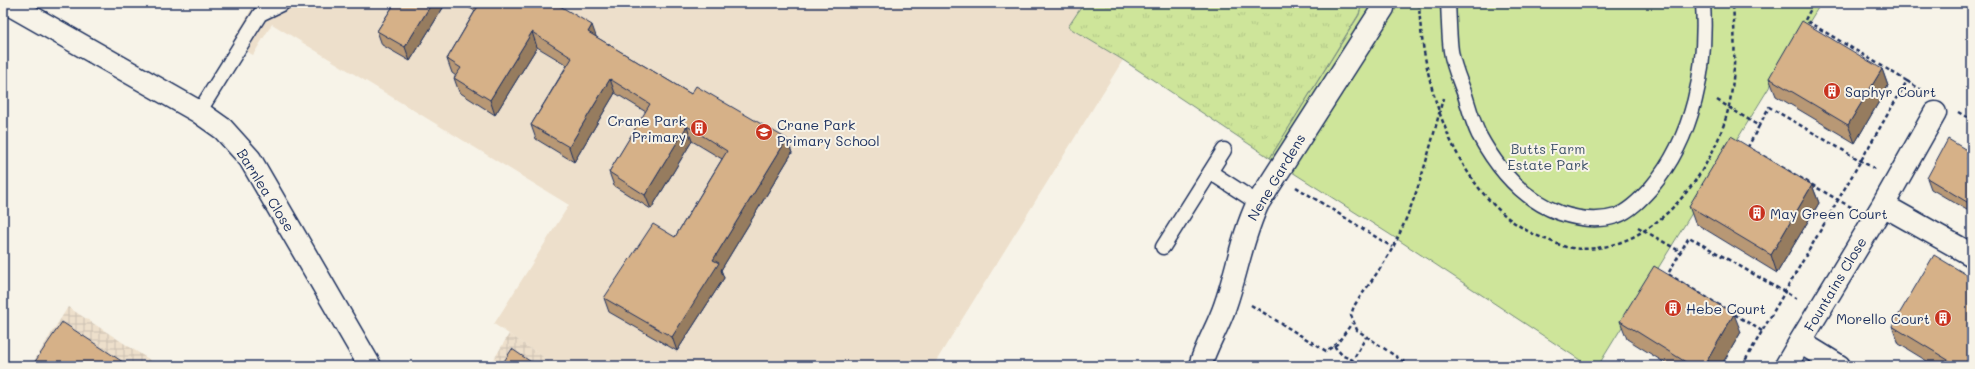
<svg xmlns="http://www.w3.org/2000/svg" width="1975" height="369" viewBox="0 0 1975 369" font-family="Mali,sans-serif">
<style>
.built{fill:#eddfcb}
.industrial{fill:url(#industrial-grid)}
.grass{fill:url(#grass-tufts);stroke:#748a7c}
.park{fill:#cee59a;stroke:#748a7c}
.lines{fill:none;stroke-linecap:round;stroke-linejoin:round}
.service-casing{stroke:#1b2f5e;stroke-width:17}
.minor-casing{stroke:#1b2f5e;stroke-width:25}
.path{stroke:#1b2f5e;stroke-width:2.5;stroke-dasharray:4 3;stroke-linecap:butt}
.service{stroke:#f7f3e8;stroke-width:14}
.minor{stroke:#f7f3e8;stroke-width:22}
.wall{fill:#b89875;stroke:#1b2f5e}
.shaded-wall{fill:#967c5f;stroke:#1b2f5e}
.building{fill:#d6b188;stroke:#1b2f5e}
.labels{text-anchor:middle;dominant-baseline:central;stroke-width:4;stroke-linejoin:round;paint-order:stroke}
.poi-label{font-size:14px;fill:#1b2f5e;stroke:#f7f3e8;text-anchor:start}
.park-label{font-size:14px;fill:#3f536a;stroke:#f7f3e8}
.street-label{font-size:14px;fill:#1b2f5e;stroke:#f7f3e8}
</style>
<defs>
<pattern id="industrial-grid" width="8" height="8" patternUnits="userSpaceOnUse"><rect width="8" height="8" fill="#eddfcb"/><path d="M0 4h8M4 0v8" fill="none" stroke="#cbc0b1"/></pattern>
<pattern id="grass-tufts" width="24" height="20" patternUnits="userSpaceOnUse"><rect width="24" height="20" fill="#cee59a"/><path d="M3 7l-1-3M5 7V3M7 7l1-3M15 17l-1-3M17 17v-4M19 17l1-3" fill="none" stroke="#b0c587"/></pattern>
</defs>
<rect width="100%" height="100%" fill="#f7f3e8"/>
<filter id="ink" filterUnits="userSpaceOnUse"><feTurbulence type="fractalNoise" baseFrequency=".025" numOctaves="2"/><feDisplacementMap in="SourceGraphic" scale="8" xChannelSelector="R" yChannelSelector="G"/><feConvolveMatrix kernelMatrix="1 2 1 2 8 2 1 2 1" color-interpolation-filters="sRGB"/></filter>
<g filter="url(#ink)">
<!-- built -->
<path class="built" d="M255 3H1084L1069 27 1123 60 933 366H557L494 324 569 205 272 24 253 55 232 43Z"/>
<!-- industrial -->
<path class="industrial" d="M68 307 159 366H31Z
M509 334 557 366H490Z"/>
<!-- grass -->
<path class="grass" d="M1084 3H1362L1359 14 1270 158 1123 60 1068 27Z"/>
<!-- park -->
<path class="park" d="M1362 3H1821L1598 366H1589L1397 239 1270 158 1359 15Z"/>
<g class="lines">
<!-- service casing -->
<g class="service-casing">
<path id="service" d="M1448 3C1449 19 1449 36 1451 51 1453 66 1460 81 1465 95 1469 108 1473 123 1479 135 1497 168 1523 200 1560 213 1578 219 1597 222 1616 216 1630 211 1642 198 1651 188 1694 137 1707 68 1703 3
M199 112 260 14 283 3
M1210 172 1258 203
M1163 247 1224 150"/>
</g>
<!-- minor casing -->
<g class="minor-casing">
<path id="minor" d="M7 3 199 112 223 129 250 159 370 366
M1883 205 1935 113
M1200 366C1206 345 1218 327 1225 306 1237 272 1242 236 1258 203L1383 8 1384 3
M1786 366 1800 342
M1839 366 1800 342 1883 205 1972 255"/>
</g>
<!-- path -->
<path class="path" d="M1419 3C1422 87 1458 206 1545 239 1551 241 1559 245 1566 247 1646 262 1713 177 1729 106 1736 73 1735 37 1733 3
M1907 81 1923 91
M1717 100 1759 126 1748 147 1838 200 1907 81 1805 20 1814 3
M1958 112 1972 120
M1759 126 1769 107 1875 169
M1296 187 1392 247
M1638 227 1681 252
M1251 305 1326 351 1337 344 1352 323
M1762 331 1668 274 1689 237 1797 299
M1334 346 1343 356 1353 360 1366 337
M1351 366 1353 360
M1410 366 1357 330 1351 315 1354 306C1368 285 1388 260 1398 237 1419 192 1431 146 1443 98
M1742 366 1838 200 1853 208"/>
<!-- service -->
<use href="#service" class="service"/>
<!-- minor -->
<use href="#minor" class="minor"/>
</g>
<!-- wall -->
<path class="wall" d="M395 3H446L410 61 382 45 377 31Z
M461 3H555L596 37 691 94 787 139 792 153 721 270 724 278 677 351 609 312 604 298 675 237 722 159 692 141 651 209 614 186 609 172 646 112 615 93 574 162 536 139 531 125 567 65 537 47 495 115 459 92 454 78 456 76 452 73 447 59 475 11Z
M1882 69 1888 86 1855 143 1776 96 1769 78Z
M1972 158V213L1931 189 1927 178Z
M1812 185 1819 203 1777 273 1695 223 1689 206Z
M1620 321 1741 332 1721 366H1670L1627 339Z
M1892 326 1972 366H1935L1899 344Z"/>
<!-- shaded-wall -->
<path class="shaded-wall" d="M432 3H446L410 61 405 47Z
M592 25 597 39 588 32Z
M532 32 537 47 495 115 490 100Z
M1882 69 1888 86 1855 143 1848 125Z
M610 79 615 93 574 162 569 147Z
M687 126 692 141 651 209 645 195Z
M787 139 792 153 721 270 724 278 677 351 672 337 713 260Z
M1970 152 1972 158V167L1967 159Z
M1812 185 1819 203 1777 273 1771 255Z
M1734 314 1741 332 1721 366H1704Z"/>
<!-- building -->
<path class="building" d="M395 3H432L405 47 377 31Z
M480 3H555L592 25 588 32 691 94 696 86 787 139 713 260 719 263 672 337 604 298 653 224 675 237 727 151 687 126 645 195 609 172 650 104 610 79 569 147 531 125 572 58 532 32 490 100 454 78 461 68 447 59Z
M1802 21 1882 69 1848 125 1769 78Z
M1731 136 1812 185 1771 255 1689 206Z
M1948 139 1970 152 1967 159 1972 162V205L1927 178Z
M1934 255 1972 278V366H1958L1892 326Z
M1654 266 1734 314 1704 366H1692L1620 321Z
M62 322 129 366H32Z
M512 349 537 366H501Z"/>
</g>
<!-- icons -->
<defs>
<g id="building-disc" transform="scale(0.9)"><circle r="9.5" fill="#c8321e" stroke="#f7f3e8"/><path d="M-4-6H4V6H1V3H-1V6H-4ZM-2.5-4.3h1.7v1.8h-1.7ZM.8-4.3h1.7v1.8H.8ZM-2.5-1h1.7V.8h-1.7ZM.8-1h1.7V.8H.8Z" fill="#fff"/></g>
<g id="school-disc" transform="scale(0.9)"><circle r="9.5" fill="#c8321e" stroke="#f7f3e8"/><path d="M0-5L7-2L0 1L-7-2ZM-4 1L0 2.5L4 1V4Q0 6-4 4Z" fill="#fff"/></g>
</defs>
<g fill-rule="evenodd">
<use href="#building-disc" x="1832" y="91"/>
<use href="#building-disc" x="699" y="128"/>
<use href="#school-disc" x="764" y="132"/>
<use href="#building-disc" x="1757" y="213"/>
<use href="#building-disc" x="1673" y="308"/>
<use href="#building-disc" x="1943" y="318"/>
</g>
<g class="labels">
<!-- poi labels -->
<g class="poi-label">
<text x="1845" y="91">Saphyr Court</text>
<text x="686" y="120" text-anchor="end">Crane Park<tspan x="686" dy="16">Primary</tspan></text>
<text x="777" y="124">Crane Park<tspan x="777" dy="16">Primary School</tspan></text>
<text x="1770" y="213">May Green Court</text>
<text x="1686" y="308">Hebe Court</text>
<text x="1930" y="318" text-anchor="end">Morello Court</text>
</g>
<!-- park labels -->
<g class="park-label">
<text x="1548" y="148">Butts Farm<tspan x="1548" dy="16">Estate Park</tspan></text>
</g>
<!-- street labels -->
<g class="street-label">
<text transform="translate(1276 177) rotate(-59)">Nene Gardens</text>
<text transform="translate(266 190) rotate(58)">Barnlea Close</text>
<text transform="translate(1835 284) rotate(-59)">Fountains Close</text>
</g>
</g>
<!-- margin -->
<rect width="1975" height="369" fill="none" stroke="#f7f3e8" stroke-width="16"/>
<rect x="8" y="8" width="1959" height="353" fill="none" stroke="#1b2f5e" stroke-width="1.5" filter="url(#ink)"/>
</svg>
